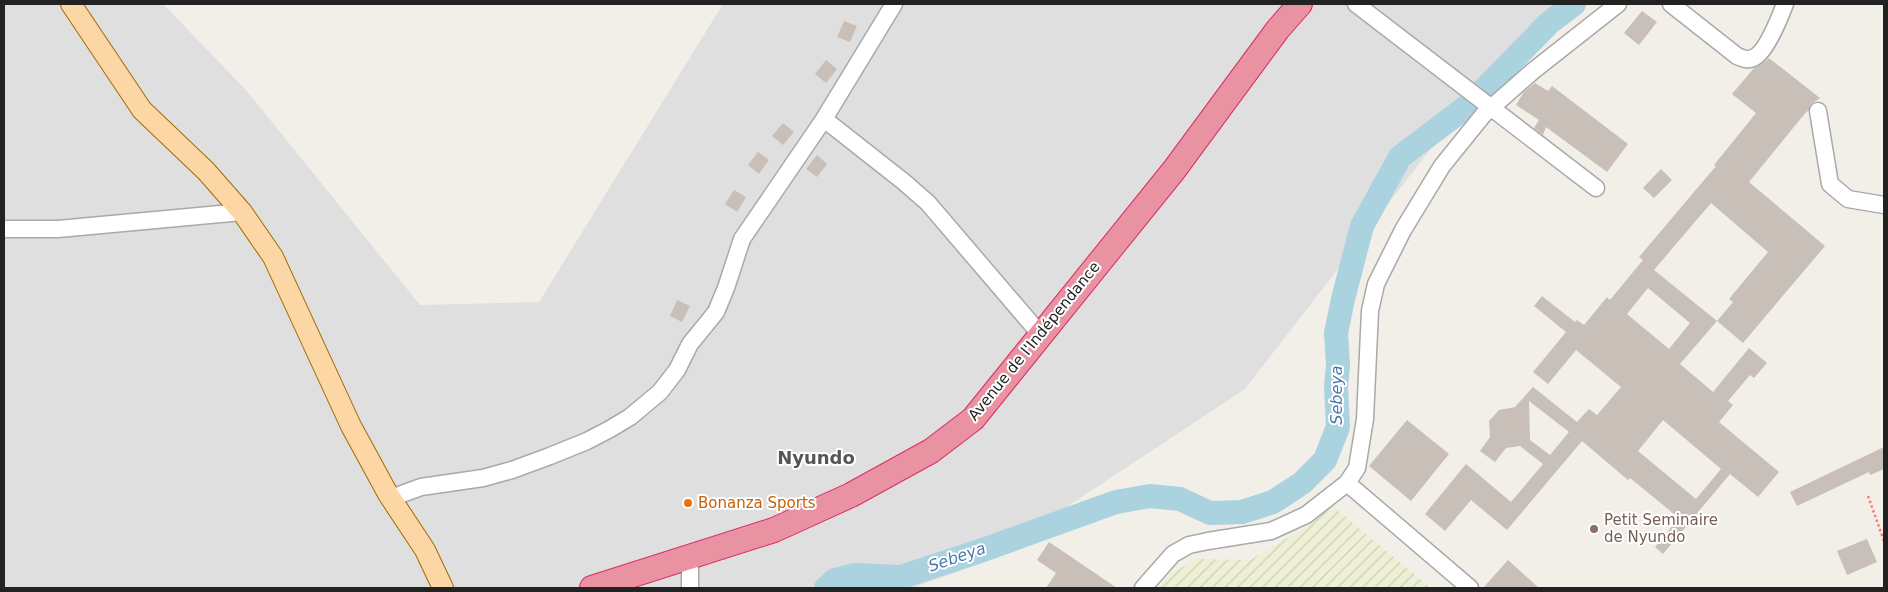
<svg xmlns="http://www.w3.org/2000/svg" width="1888" height="592" viewBox="0 0 1888 592" font-family="'DejaVu Sans',sans-serif">
<style>
.residential{fill:#e0dfdf}
.farmland{fill:url(#farmland-furrows)}
.lines{fill:none;stroke-linecap:round;stroke-linejoin:round}
.river{stroke:#aad3df;stroke-width:24}
.building{fill:#c7bfb8;fill-rule:evenodd}
.minor-casing{stroke:#a9a9a9;stroke-width:19}
.major-casing{stroke:#a06b00;stroke-width:22}
.highway-casing{stroke:#dc2a67;stroke-width:26}
.path{stroke:#fa8072;stroke-width:2.5;stroke-dasharray:2.5 2.5;stroke-linecap:butt}
.minor{stroke:#fff;stroke-width:16}
.major{stroke:#fcd6a4;stroke-width:20}
.highway{stroke:#e892a2;stroke-width:24}
.food-dot{fill:#e8710a;stroke:#fff;stroke-width:2}
.education-dot{fill:#8d6e63;stroke:#fff;stroke-width:2}
.labels{text-anchor:middle;dominant-baseline:central;stroke-width:4;stroke-linejoin:round;paint-order:stroke}
.street-label{font-size:15px;fill:#222;stroke:#fff}
.food-label{font-size:15px;fill:#c56008;stroke:#fff;text-anchor:start}
.education-label{font-size:15px;fill:#785e54;stroke:#fff;text-anchor:start}
.water-label{font-size:16px;font-style:italic;fill:#4a7aab;stroke:#fff}
.quarter-label{font-size:18px;font-weight:bold;fill:#555;stroke:#fff}
</style>
<defs>
<pattern id="farmland-furrows" width="10" height="10" patternUnits="userSpaceOnUse" patternTransform="scale(1.25)"><rect width="10" height="10" fill="#eef0d5"/><path d="M-1 1l2-2M0 10L10 0M9 11l2-2" fill="none" stroke="#ccceb7"/></pattern>
</defs>
<rect width="100%" height="100%" fill="#f2efe9"/>
<!-- residential -->
<path class="residential" d="M4 4H163L245 89 420 305 539 302 723 4H1582L1484 80 1245 389 982 563 912 588H4Z"/>
<!-- farmland -->
<path class="farmland" d="M1331 505 1431 588H1158L1169 574 1197 559 1250 560 1303 529Z"/>
<g class="lines">
<!-- river -->
<path class="river" d="M826 588 835 580 854 575 901 577 983 550 1116 502 1150 496 1180 499 1210 513 1242 512 1273 502 1302 483 1325 460 1338 427 1336 387 1338 365 1336 333 1343 299 1362 226 1400 157 1470 104 1549 23 1574 4"/>
</g>
<!-- building -->
<path class="building" d="M1642 11 1657 22 1639 45 1624 33Z
M844 21 857 26 850 42 837 37Z
M1769 58 1820 98 1811 104 1808 112 1807 111 1749 182 1825 246 1743 343 1717 321 1680 364 1713 392 1749 348 1767 363 1754 378 1750 375 1728 401 1733 405 1719 422 1779 472 1758 497 1730 474 1663 554 1655 547 1679 518 1630 478 1628 480 1582 441 1507 530 1471 500 1445 531 1425 514 1466 464 1511 502 1543 464 1520 446 1506 448 1495 462 1480 451 1490 437 1489 421 1499 410 1515 407 1533 387 1577 422 1589 409 1597 415 1621 387 1576 350 1548 384 1533 372 1566 332 1534 306 1542 296 1575 322 1577 320 1584 325 1607 297 1610 300 1643 260 1639 257 1716 166 1714 165 1756 113 1732 94 1754 68 1763 63ZM1711 203 1768 252 1729 299 1733 302 1717 321 1654 270ZM1648 288 1690 323 1669 349 1627 314ZM1529 401 1569 432 1550 455 1530 440ZM1663 420 1721 469 1696 499 1638 451Z
M826 60 837 69 826 83 815 74Z
M1535 83 1548 91 1552 86 1628 144 1607 172 1546 127 1543 135 1534 128 1539 120 1516 105 1524 92Z
M783 123 794 132 783 145 772 136Z
M758 152 769 160 759 174 748 165Z
M817 155 827 164 817 177 806 169Z
M1661 169 1672 180 1654 198 1643 188Z
M734 190 746 197 737 212 725 204Z
M677 300 690 306 682 322 670 316Z
M1407 420 1449 454 1411 501 1369 466Z
M1884 447V469L1870 475 1869 472 1797 506 1790 492Z
M1867 539 1877 562 1847 575 1837 551Z
M1049 542 1117 588H1046L1056 573 1037 560Z
M1508 560 1539 588H1483Z"/>
<g class="lines">
<!-- minor casing -->
<g class="minor-casing">
<path id="minor" d="M1356 4 1596 188
M1671 4 1737 56C1742 58 1747 61 1753 58 1766 53 1780 17 1785 4
M1818 111 1830 184 1848 199 1884 205
M824 119 904 182 928 203 1040 334
M4 229H58L242 212
M1347 483 1357 468 1365 419 1370 311 1376 284 1403 230 1442 166 1484 114 1533 71 1618 4
M391 498 421 487 483 478 512 470 550 456 587 441 610 429 630 417 660 392 677 370 690 344 716 312 726 288 742 239 824 119 894 4
M690 588V558
M1143 588 1173 554 1189 545 1208 541 1271 531 1306 515 1347 483 1470 588"/>
</g>
<!-- major casing -->
<g class="major-casing">
<path id="major" d="M71 4 142 110 206 171 242 212 273 257 351 426 388 494 425 550 443 588"/>
</g>
<!-- highway casing -->
<g class="highway-casing">
<path id="highway" d="M592 588 774 530 851 495 931 451 973 419 1174 170 1278 29 1300 4"/>
</g>
<!-- path -->
<path class="path" d="M1868 496 1884 541"/>
<!-- minor -->
<use href="#minor" class="minor"/>
<!-- major -->
<use href="#major" class="major"/>
<!-- highway -->
<use href="#highway" class="highway"/>
</g>
<!-- markers -->
<circle class="food-dot" cx="688" cy="503" r="5"/>
<circle class="education-dot" cx="1594" cy="529" r="5"/>
<g class="labels">
<!-- street labels -->
<g class="street-label">
<text transform="translate(1034 341) rotate(-51)">Avenue de l'Indépendance</text>
</g>
<!-- food labels -->
<g class="food-label">
<text x="698" y="503">Bonanza Sports</text>
</g>
<!-- education labels -->
<g class="education-label">
<text x="1604" y="520">Petit Seminaire<tspan x="1604" dy="17">de Nyundo</tspan></text>
</g>
<!-- water labels -->
<g class="water-label">
<text transform="translate(1336 395) rotate(-90)">Sebeya</text>
<text transform="translate(957 557) rotate(-19)">Sebeya</text>
</g>
<!-- quarter labels -->
<g class="quarter-label">
<text x="816" y="457">Nyundo</text>
</g>
</g>
<!-- border -->
<rect width="1888" height="592" fill="none" stroke="#222222" stroke-width="10"/>
</svg>
